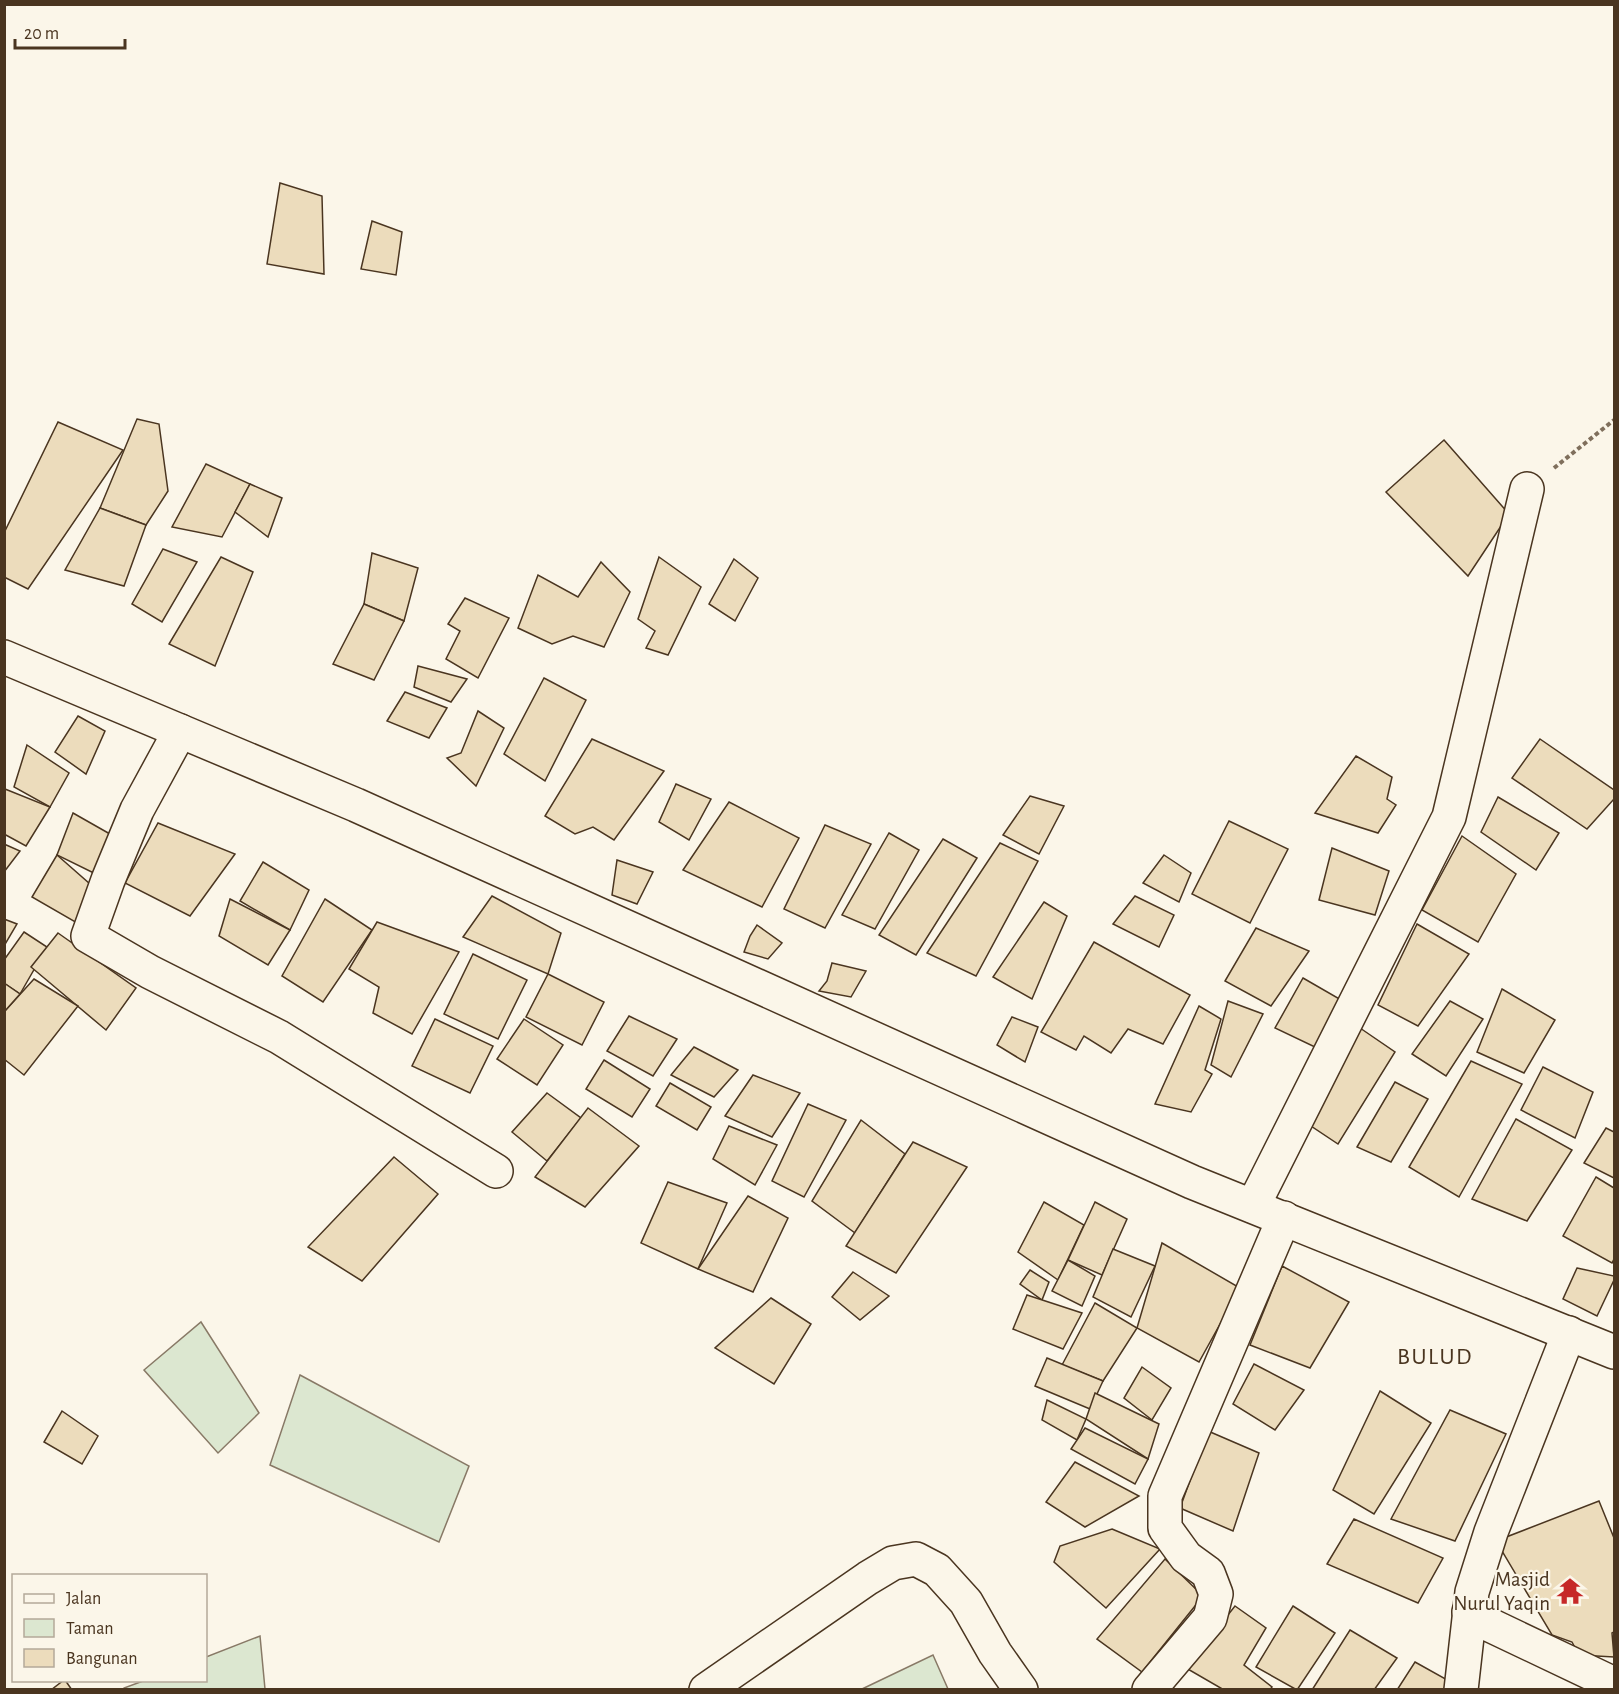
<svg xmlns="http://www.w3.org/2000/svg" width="1619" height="1694" font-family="'Alegreya Sans',sans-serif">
<rect width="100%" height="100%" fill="#fbf6e9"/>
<g fill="#dce7d0" stroke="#887966" stroke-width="1.5">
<polygon points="201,1322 259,1413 218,1453 144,1370"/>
<polygon points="300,1375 469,1466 439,1542 270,1465"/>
<polygon points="260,1636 265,1689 124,1689 124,1688 143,1681 206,1680 206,1657"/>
<polygon points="933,1655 948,1689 862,1689"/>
</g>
<g fill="#ecdcbc" stroke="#4a3520" stroke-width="1.5">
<polygon points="280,183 322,196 324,274 267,264"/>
<polygon points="372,221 402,232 396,275 361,269"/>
<polygon points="137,419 159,424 168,491 146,525 100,508"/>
<polygon points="58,422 123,450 28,589 4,577 4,533"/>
<polygon points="1444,440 1509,514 1468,576 1386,492"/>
<polygon points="206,464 250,484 222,537 172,527"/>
<polygon points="250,484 282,498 268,537 235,512"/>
<polygon points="100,508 146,525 124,586 65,570"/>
<polygon points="163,549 197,562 162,622 132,604"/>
<polygon points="372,553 418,568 404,621 364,604"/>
<polygon points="221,557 253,572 215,666 169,644"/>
<polygon points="659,557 701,587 668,655 646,648 655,631 638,619"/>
<polygon points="734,559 758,578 735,621 709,604"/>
<polygon points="601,562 630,592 604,647 573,636 552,644 518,628 538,575 578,597"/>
<polygon points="465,598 509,618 478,678 446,659 460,631 448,624"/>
<polygon points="364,604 404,621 374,680 333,664"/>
<polygon points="418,666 467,679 451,702 414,687"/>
<polygon points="544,678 586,700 545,781 504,754"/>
<polygon points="405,692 447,708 429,738 387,721"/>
<polygon points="478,711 504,728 476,786 447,758 461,753"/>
<polygon points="78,716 105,731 86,774 55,752"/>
<polygon points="592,739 664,771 614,840 593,827 575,834 545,816"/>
<polygon points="1540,739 1614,790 1614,799 1587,829 1512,778"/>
<polygon points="27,745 69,773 50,807 14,787"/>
<polygon points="1356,756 1392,777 1387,799 1396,805 1378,833 1315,813"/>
<polygon points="676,784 711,799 689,840 659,822"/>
<polygon points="5,789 50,807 26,846 4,834"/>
<polygon points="1030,796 1064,806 1039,854 1003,835"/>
<polygon points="1498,797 1559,833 1536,870 1481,832"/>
<polygon points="729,802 799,838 762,907 683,870"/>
<polygon points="73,813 110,834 108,880 57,855"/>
<polygon points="1229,821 1288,849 1250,923 1192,894"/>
<polygon points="158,823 235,854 190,916 125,883"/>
<polygon points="825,825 871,844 825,928 784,909"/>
<polygon points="889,833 919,850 875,929 842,915"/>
<polygon points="1462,836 1516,874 1478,942 1422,910"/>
<polygon points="943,839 977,858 916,955 879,935"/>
<polygon points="1000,843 1038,861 976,976 927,953"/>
<polygon points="4,844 20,851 4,872"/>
<polygon points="1332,848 1389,871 1375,915 1319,900"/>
<polygon points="57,855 90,884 77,923 32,897"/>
<polygon points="1164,855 1191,873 1179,902 1143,883"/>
<polygon points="617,860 653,872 637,904 612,895"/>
<polygon points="263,862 309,890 290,930 240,901"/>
<polygon points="492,896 561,933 548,974 463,937"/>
<polygon points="1135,896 1174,915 1159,947 1113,924"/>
<polygon points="230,899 290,930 268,965 219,936"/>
<polygon points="325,899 372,930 323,1002 282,976"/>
<polygon points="1044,902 1067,916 1032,999 993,977"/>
<polygon points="4,919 17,924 4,946"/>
<polygon points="377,922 459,952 412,1034 373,1013 379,987 349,969"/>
<polygon points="1417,924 1469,954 1418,1026 1378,1005"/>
<polygon points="757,925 782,943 768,959 744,952 750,936"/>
<polygon points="1256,928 1309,951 1271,1006 1225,981"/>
<polygon points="24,932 47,947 20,994 4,983 4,960"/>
<polygon points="58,933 136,988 106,1030 31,967"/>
<polygon points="1094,942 1190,995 1163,1044 1128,1029 1111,1053 1084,1036 1076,1050 1041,1032"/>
<polygon points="473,954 527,980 498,1039 444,1014"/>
<polygon points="832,963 866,971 851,997 819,991 827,981"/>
<polygon points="548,974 604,1002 582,1045 526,1017"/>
<polygon points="1303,978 1343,1001 1317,1048 1275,1028"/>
<polygon points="34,979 78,1006 24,1075 4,1059 4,1012"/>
<polygon points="4,983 20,994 4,1012"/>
<polygon points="1502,989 1555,1020 1524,1073 1477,1052"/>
<polygon points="1228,1001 1263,1014 1231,1077 1211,1065"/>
<polygon points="1450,1001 1483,1019 1446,1076 1412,1054"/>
<polygon points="1199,1006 1221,1019 1205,1070 1212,1074 1191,1112 1155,1104"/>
<polygon points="629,1016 677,1039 653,1076 607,1051"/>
<polygon points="1012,1017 1038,1027 1025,1062 997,1045"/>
<polygon points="435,1019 493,1046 470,1093 412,1066"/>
<polygon points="524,1019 563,1045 537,1085 497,1059"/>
<polygon points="1360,1028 1395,1052 1338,1144 1308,1124"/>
<polygon points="694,1047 738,1070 714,1097 671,1075"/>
<polygon points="604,1060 650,1089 632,1117 586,1089"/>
<polygon points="1471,1061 1522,1084 1459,1197 1409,1167"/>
<polygon points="1543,1067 1593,1092 1575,1138 1521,1110"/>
<polygon points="753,1075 800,1093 772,1137 725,1116"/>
<polygon points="1395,1082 1428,1099 1391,1162 1357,1147"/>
<polygon points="670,1083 711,1107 697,1130 656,1106"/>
<polygon points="547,1093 581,1118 547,1161 512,1132"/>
<polygon points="808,1104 846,1120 804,1197 772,1181"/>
<polygon points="588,1108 639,1146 585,1207 535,1177"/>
<polygon points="1516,1119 1572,1150 1527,1221 1472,1199"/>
<polygon points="861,1120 905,1154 855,1233 812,1201"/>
<polygon points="729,1126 777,1145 755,1185 713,1159"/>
<polygon points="1606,1128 1614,1132 1614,1178 1584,1163"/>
<polygon points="913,1142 967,1167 896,1273 846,1246"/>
<polygon points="394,1157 438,1194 362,1281 308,1247"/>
<polygon points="1596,1177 1614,1188 1614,1259 1612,1263 1563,1236"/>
<polygon points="668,1182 727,1203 698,1269 641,1243"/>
<polygon points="748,1196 788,1218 753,1292 698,1269"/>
<polygon points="1044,1202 1084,1225 1058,1280 1018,1252"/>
<polygon points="1095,1202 1127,1219 1102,1275 1068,1260"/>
<polygon points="1162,1243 1240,1288 1199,1362 1137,1328"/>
<polygon points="1113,1249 1155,1266 1131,1317 1093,1297"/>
<polygon points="1068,1260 1095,1276 1082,1306 1052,1291"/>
<polygon points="1282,1266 1349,1302 1310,1368 1250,1345"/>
<polygon points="1577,1268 1614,1276 1614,1280 1597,1316 1563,1299"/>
<polygon points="1030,1270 1049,1282 1042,1300 1020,1284"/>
<polygon points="853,1272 889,1296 860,1320 832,1297"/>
<polygon points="1027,1295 1082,1313 1063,1349 1013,1329"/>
<polygon points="771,1298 811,1324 774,1384 715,1348"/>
<polygon points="1095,1303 1137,1328 1103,1381 1062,1365"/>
<polygon points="1047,1358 1103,1381 1090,1409 1035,1386"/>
<polygon points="1254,1364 1304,1390 1275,1430 1233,1404"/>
<polygon points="1142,1367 1171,1388 1152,1420 1124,1398"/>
<polygon points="1380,1391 1431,1423 1374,1514 1333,1490"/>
<polygon points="1095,1393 1159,1424 1148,1459 1086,1419"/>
<polygon points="1047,1400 1086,1419 1077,1440 1042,1420"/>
<polygon points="1450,1410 1506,1434 1455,1541 1391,1519"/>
<polygon points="62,1411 98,1436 82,1464 44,1442"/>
<polygon points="1085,1428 1148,1459 1135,1484 1071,1449"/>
<polygon points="1208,1431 1259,1453 1233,1531 1180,1508"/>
<polygon points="1075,1462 1139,1496 1085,1527 1046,1502"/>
<polygon points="1599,1501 1614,1538 1614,1632 1612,1633 1614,1657 1579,1655 1572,1642 1552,1635 1496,1541"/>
<polygon points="1354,1519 1443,1558 1418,1603 1327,1564"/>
<polygon points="1112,1529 1160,1549 1106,1608 1054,1562 1060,1546"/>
<polygon points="1165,1559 1203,1596 1142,1672 1097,1639"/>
<polygon points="1235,1606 1266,1628 1244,1665 1272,1687 1270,1690 1224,1690 1186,1668"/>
<polygon points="1293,1606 1335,1633 1297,1690 1256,1667"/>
<polygon points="1350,1630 1397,1658 1374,1690 1312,1690"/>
<polygon points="1415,1662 1451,1682 1448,1690 1397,1690"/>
<polygon points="65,1680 72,1690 51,1690 64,1680"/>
</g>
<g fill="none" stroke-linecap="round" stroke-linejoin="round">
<defs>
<g id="street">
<polyline points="180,731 137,810 108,880 88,936 150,972 279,1037 496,1171"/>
<polyline points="1253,1206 1449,817 1527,489"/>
<polyline points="1469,1612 1490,1625 1614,1684"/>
<polyline points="706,1690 868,1578 893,1563 916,1559 937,1570 966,1602 995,1653 1021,1690"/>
<polyline points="1149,1690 1210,1618 1216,1594 1208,1573 1186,1557 1165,1528 1165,1496 1284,1218"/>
<polyline points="1461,1690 1472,1592 1491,1532 1569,1333"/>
</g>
<polyline id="secondary" points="4,657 356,805 1192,1182 1614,1352"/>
</defs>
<use href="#street" stroke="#4a3520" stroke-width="36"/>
<use href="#secondary" stroke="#4a3520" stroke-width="36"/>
<polyline stroke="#7f6f5c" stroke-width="4" stroke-dasharray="4.5 3" stroke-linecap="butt" points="1554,468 1614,420"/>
<use href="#street" stroke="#fbf6e9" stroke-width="33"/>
<use href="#secondary" stroke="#fbf6e9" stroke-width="33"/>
</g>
<defs>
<symbol id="temple-bare" viewBox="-9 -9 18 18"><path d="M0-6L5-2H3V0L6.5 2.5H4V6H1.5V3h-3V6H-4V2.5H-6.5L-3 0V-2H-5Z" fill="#c62828" stroke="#fbf6e9" stroke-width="2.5" paint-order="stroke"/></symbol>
</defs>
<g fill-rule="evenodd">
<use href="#temple-bare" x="1551" y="1572" width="38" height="38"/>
</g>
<g text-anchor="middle" stroke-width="4.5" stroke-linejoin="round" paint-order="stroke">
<g font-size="21" fill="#4a3520" stroke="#fbf6e9" text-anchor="end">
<text x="1550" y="1586">Masjid<tspan x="1550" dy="24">Nurul Yaqin</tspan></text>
</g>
<g font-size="24" letter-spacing="1.5" fill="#4a3520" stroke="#fbf6e9">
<text x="1435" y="1364">BULUD</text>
</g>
</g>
<rect width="1619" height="1694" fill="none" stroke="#4a3520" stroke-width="12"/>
<rect x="12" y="1574" width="195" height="108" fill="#fbf6e9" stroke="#b4a999" stroke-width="1.5"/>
<rect x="24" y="1594" width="30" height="9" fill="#fbf6e9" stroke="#b4a999" stroke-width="1.5"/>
<text x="66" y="1604" font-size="18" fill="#4a3520">Jalan</text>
<rect x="24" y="1619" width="30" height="18" fill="#dce7d0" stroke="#b4a999" stroke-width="1.5"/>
<text x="66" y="1634" font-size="18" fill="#4a3520">Taman</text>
<rect x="24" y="1649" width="30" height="18" fill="#ecdcbc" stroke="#b4a999" stroke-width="1.5"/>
<text x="66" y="1664" font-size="18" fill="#4a3520">Bangunan</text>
<path d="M15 39v9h110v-9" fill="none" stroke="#4a3520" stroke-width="3"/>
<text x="24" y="39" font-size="18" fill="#4a3520" stroke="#fbf6e9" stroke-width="4.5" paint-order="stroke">20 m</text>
</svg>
